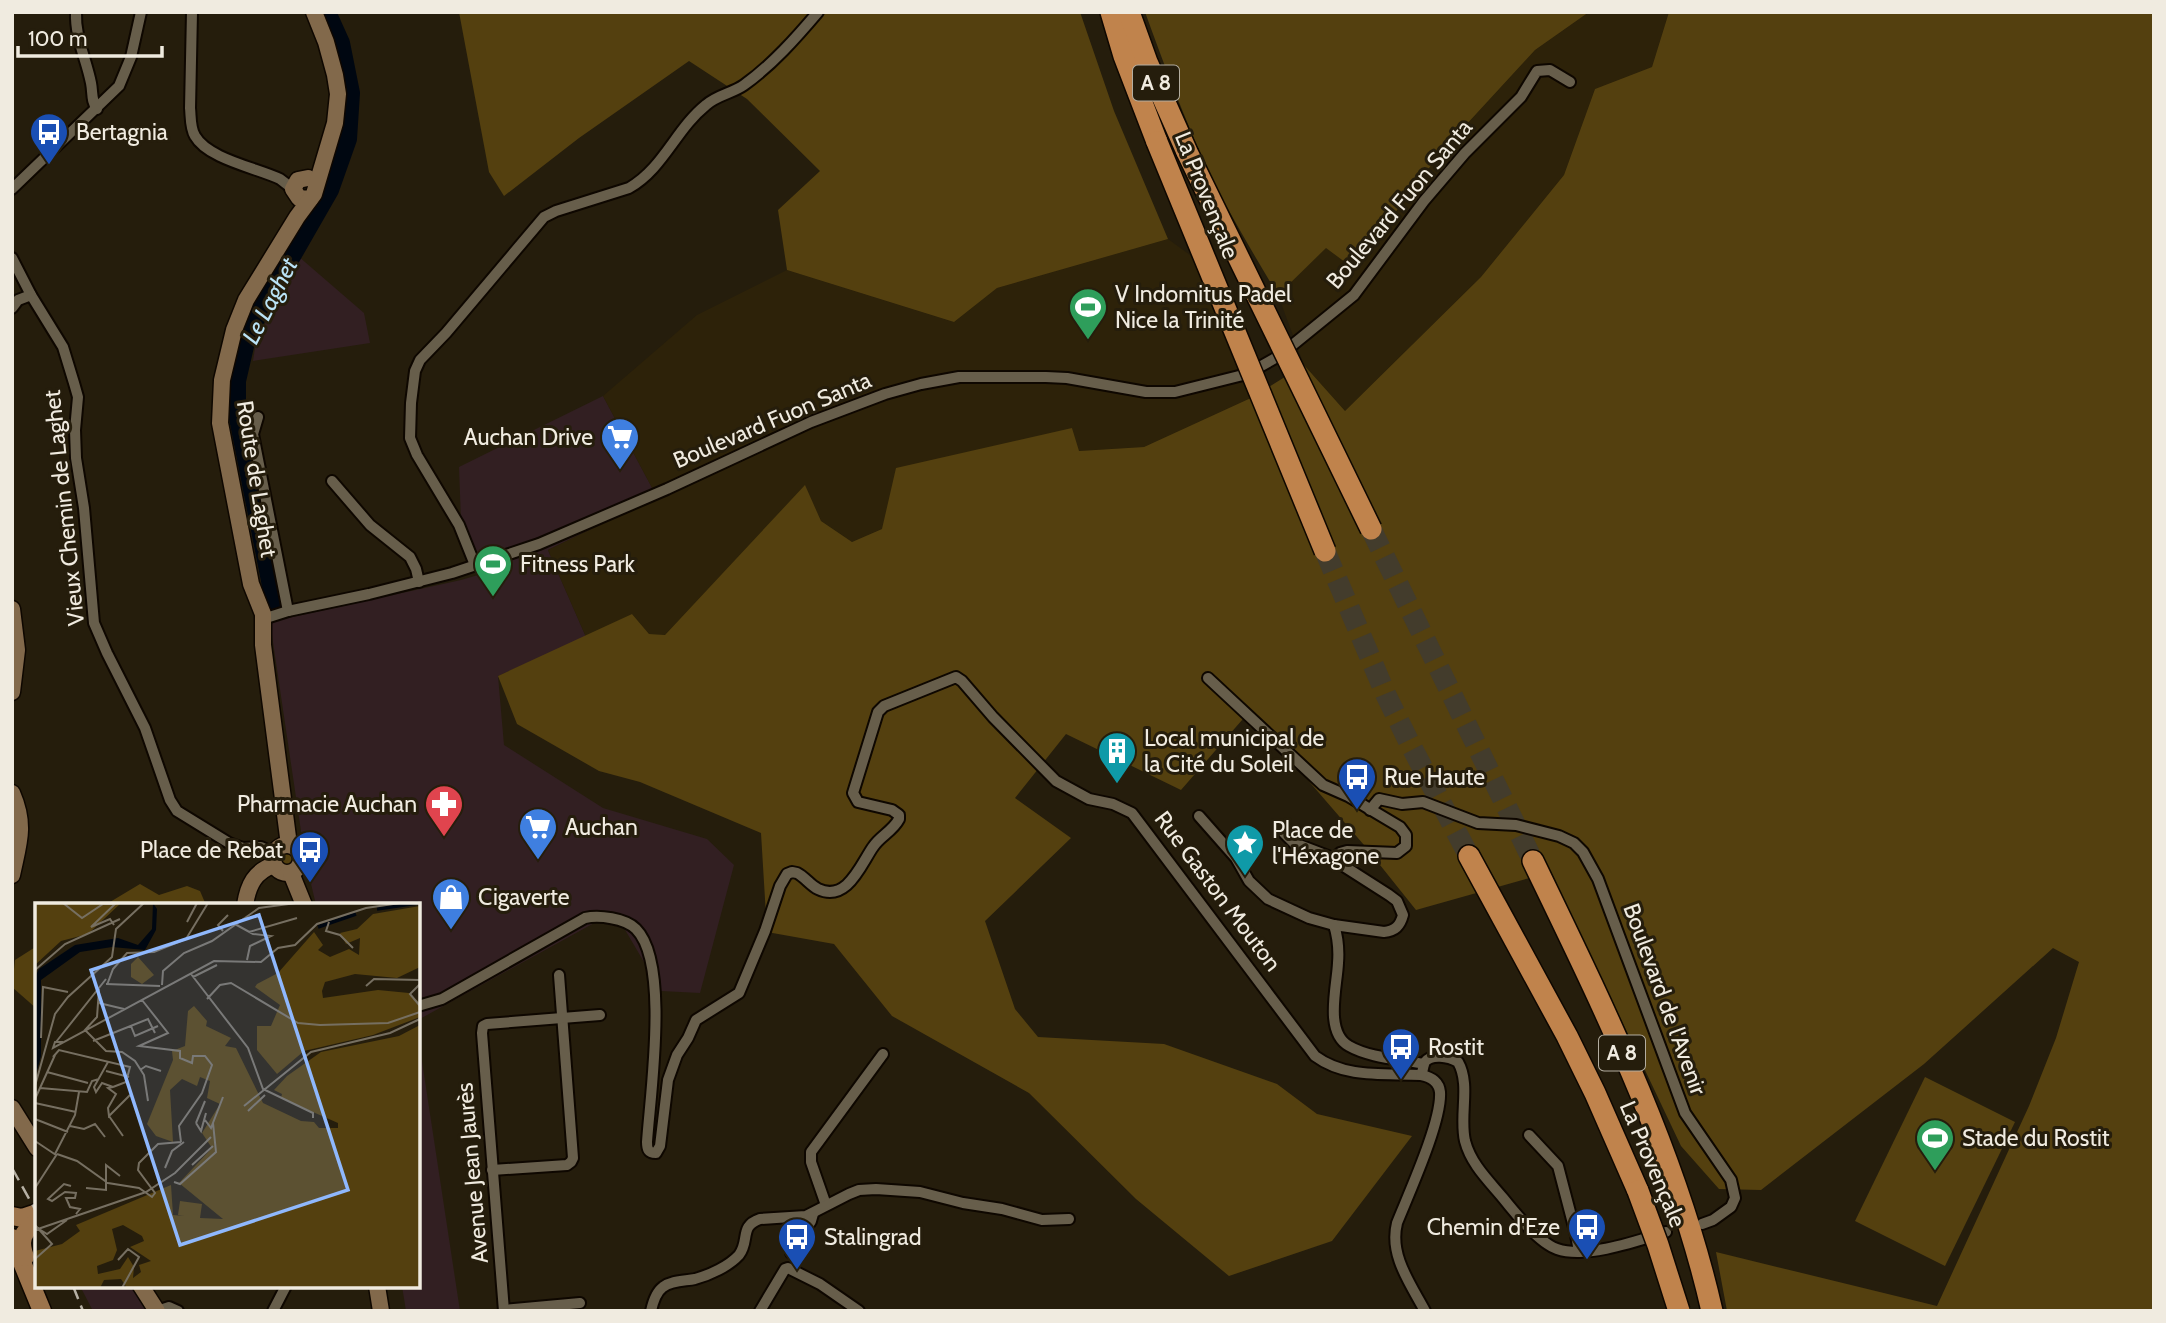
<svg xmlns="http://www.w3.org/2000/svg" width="2166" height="1323" font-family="Cabin,sans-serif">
<rect width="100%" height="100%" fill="#251d0c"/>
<g fill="#321f22">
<polygon points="298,256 364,313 370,343 253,361 255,348 271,309"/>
<polygon points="603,396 657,497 548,550 586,637 498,676 504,745 603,808 707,839 734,865 700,993 661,991 624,928 596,922 418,1020 418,905 316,905 305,858 270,622 461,580 485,573 461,520 459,467"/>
<polygon points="418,1035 460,1311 406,1311 402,1286 418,1286"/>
<polygon points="80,1286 131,1286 147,1311 93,1311"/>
</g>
<g fill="#2d2209">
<polygon points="1589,12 1669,12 1652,67 1595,89 1564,175 1481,277 1345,411 1304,365 1278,295 1326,247 1354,268 1442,151 1535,50"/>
<polygon points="1168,239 1190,255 1224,320 1253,397 1144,447 1078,451 1072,428 882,529 852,542 821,521 805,486 665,635 649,634 632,614 586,637 548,550 657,497 603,396 697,315 787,270 954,322 997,288"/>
</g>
<g fill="#54400f">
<polygon points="459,12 1080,12 1114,111 1168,239 997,288 954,322 787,270 778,210 820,171 747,99 689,61 579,138 504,196 489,172"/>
<path d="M1145,12H1589L1535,50L1442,151L1353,268L1326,248L1278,295C1253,253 1228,212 1207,168C1184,117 1164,65 1145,12Z"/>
<polygon points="1669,12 2154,12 2154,1311 1727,1311 1716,1252 1937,1306 2029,1106 2056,1038 2079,962 2053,948 1924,1064 1761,1190 1719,1189 1681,1146 1551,872 1416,910 1364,845 1249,712 1181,790 1066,734 1015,798 1071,838 985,921 1015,1009 1038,1037 1164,1044 1277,1084 1317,1114 1412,1136 1332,1241 1229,1276 1136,1199 1029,1093 892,1016 834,944 767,932 761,833 640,782 599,771 517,724 498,676 632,614 649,634 665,635 805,485 821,521 852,542 882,529 896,468 1072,428 1079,451 1144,447 1253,397 1304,365 1345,411 1481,277 1564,175 1595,89 1652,67"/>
<circle cx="287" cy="859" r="10"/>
<polygon points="140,884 159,895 187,886 200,891 206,905 105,905"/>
<polygon points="37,946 37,1009 12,987 15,960"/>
<polygon points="1925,1077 2015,1122 1945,1266 1855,1221"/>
</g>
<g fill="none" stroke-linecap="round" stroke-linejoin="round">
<polyline stroke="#000711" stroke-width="18" points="274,601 237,413 237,381 248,333 330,190 348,139 351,93 341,43 327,12"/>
<g stroke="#433c2c" stroke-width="21" stroke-dasharray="21 10" stroke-linecap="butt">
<polyline points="1371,529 1533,861"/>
<polyline points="1325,551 1386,695 1409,742 1469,856"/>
</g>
<defs>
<g id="street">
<path d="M76,12C75,38 86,58 91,83C93,93 91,101 97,109"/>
<path d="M192,12L190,108C191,117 190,128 195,136C208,159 257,168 280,179C284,182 289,186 293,189"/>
<polyline points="12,189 119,86 131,57 141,12"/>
<polyline points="12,258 31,295 63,347 74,383 78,397 75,430 76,458 84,508 94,623 107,653 145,728 170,800 177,811 229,843 243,848 261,847 274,853"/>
<polyline points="12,308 18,300 31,295"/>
<polyline points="258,417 253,434 288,611"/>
<polyline points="332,481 370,525 410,557 416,569 419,582"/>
<path d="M475,565L459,525L417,455L410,438L411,403L415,371L420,360L446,333L544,217L556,211L629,188C663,169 676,129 706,105C717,95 733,93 744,85C772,65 796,38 818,12"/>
<polyline points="263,619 288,611 369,594 452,573 539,544 667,489 811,422 885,394 921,384 959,377 1046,377 1067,378 1146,392 1175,392 1247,374 1279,356 1354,295 1424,201 1465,153 1521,97 1537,71 1550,70 1570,82"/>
<polyline points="1208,678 1323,785 1348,796 1400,827 1406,835 1406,846 1397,853 1347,851 1340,853 1333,859"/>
<polyline points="1370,810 1379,799 1402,804 1423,802 1478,823 1516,825 1559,836 1574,843 1583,852 1598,879 1685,1113 1731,1180 1735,1198 1731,1207 1713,1220 1702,1224"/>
<path d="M1199,816L1236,858L1249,881L1268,899L1309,918L1334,925L1384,932C1395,931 1400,926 1403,915L1397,901L1389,895L1328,856L1294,843L1284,833"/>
<path d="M1334,925C1338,938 1339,951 1338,963C1337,987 1324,1032 1349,1046C1370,1058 1400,1059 1424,1064"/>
<path d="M418,1006L442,999L585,918C599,915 625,918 636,929C670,963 650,1095 647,1142C647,1149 648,1153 656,1153L660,1146L668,1080L677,1055L688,1038L696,1020L739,993L765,931L780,886L787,874L792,872L797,873C805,877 810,885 818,889C847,903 861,864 873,847C880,836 893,831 899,819V815L892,810L858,802L853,793L878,712L884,706L956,677L962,681L993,717L1056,781L1089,799L1113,804L1132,813L1315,1056C1346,1079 1385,1073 1421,1075C1431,1077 1439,1082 1440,1092C1442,1121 1409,1193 1397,1223C1389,1255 1410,1283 1425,1311"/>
<path d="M1421,1075C1422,1074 1424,1064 1424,1063C1431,1053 1449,1057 1458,1062C1471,1085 1459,1115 1465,1141C1471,1164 1488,1180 1503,1198C1515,1213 1539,1243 1557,1249C1586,1259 1637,1241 1666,1232"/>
<polyline points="1529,1135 1558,1166 1576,1235 1579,1252"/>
<polyline points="492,1170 567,1165 571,1162 573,1158 559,975"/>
<polyline points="826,1205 811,1162 811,1152 883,1054"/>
<polyline points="791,1253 811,1221 813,1214"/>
<polyline points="504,1310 580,1303"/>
<polyline points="157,1311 169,1307 178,1311"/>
<polyline points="273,1311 286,1286"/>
<polyline points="504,1311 482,1033 483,1026 487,1024 600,1015"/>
<path d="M651,1311C653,1302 656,1292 663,1287C672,1280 685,1281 695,1279C710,1275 729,1266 739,1255C750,1241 739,1226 760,1219L806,1216L849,1194L859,1190L876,1189L920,1192L963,1203L1002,1209L1042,1220L1069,1219"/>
<polyline points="760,1311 785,1269 788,1268 820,1284 859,1311"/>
</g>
<g id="secondary">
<polyline points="308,178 298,180 293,189 299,198 310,199"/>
<polyline points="12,609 17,650 12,692"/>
<path d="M12,793C26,825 19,842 12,875"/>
<circle cx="287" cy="859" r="14"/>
<polyline points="289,845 263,645 263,614 251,584 220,423 222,380 234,330 246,300 297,217 314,194 335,123 338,94 335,75 326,42 314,12"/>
<polyline points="291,873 304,905"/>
<path d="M245,905C248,885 255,871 274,865"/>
<polyline points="12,1108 37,1148"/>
<polyline points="141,1286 157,1311"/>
<polyline points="377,1286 381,1311"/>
</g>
<g id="primary">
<polyline points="12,1216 22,1218 37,1213"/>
<polyline points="12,1238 42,1311"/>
<path d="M25,1257C19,1241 22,1231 37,1222"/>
</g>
<g id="highway">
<polyline points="1111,12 1124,56 1157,142"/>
<polyline points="1129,12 1147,62 1187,152"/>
<polyline points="1469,856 1567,1036 1595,1093 1638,1191"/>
<path d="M1533,861C1603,1006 1676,1153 1712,1311"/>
</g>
</defs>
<use href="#street" stroke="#0e0700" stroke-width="14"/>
<use href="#secondary" stroke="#0e0700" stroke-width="19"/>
<use href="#primary" stroke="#0e0700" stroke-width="21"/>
<use href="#highway" stroke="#0e0700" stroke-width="24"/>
<use href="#street" stroke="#675e4b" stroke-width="10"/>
<use href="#secondary" stroke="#82694b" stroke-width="16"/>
<use href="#primary" stroke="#9c744c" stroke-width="18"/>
<use href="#highway" stroke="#c0834c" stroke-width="21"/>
<g stroke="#b6b0a4" stroke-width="2.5" stroke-dasharray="14 7" stroke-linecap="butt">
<polyline points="12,1168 37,1213"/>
<polyline points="73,1286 83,1311"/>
</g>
<defs>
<g id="highway-bridge">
<polyline points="1157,142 1325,551"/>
<polyline points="1187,152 1371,529"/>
<polyline points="1638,1191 1658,1245 1679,1311"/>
</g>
</defs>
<use href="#highway-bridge" stroke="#0e0700" stroke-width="24" stroke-linecap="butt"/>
<use href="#highway-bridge" stroke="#c0834c" stroke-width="21"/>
</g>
<defs>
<symbol id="bus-pin" viewBox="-11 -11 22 30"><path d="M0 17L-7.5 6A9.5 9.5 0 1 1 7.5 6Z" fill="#1a4fb4" stroke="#251d0c"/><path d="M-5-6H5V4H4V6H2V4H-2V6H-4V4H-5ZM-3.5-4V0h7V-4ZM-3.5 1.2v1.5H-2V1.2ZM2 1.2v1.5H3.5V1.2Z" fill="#fff"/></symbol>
<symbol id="stadium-pin" viewBox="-11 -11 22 30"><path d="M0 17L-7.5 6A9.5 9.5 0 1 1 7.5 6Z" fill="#2e9e5b" stroke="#251d0c"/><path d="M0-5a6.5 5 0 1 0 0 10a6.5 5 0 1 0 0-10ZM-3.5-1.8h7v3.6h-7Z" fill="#fff"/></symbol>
<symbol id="supermarket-pin" viewBox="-11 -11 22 30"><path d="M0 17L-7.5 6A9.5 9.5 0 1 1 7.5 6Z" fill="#3f7fe0" stroke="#251d0c"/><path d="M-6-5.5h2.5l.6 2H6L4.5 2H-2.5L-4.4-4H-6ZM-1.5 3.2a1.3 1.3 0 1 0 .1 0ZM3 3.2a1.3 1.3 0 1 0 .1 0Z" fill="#fff"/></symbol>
<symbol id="building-pin" viewBox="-11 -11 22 30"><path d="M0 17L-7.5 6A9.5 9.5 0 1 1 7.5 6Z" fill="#0f9aa8" stroke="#251d0c"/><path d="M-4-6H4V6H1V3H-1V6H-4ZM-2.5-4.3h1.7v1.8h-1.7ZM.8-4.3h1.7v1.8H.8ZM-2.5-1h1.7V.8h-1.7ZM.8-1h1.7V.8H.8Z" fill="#fff"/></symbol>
<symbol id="pharmacy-pin" viewBox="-11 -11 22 30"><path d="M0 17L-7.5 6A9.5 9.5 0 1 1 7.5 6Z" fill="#e0444e" stroke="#251d0c"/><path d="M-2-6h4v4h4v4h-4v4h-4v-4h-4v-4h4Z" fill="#fff"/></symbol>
<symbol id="sight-pin" viewBox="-11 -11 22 30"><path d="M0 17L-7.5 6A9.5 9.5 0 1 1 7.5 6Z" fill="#0f9aa8" stroke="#251d0c"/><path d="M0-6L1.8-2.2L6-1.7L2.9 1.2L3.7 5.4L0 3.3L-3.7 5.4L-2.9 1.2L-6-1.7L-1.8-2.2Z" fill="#fff"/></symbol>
<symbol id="shop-pin" viewBox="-11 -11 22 30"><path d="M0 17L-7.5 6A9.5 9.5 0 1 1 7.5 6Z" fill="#3f7fe0" stroke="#251d0c"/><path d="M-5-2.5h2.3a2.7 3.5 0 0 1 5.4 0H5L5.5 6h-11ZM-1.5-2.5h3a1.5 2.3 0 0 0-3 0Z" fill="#fff"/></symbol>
</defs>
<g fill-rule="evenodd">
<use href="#bus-pin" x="27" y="110" width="44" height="60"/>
<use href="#stadium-pin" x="1066" y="285" width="44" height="60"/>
<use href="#supermarket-pin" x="598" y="415" width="44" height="60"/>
<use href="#stadium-pin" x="471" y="542" width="44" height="60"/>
<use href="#building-pin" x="1095" y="729" width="44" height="60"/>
<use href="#bus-pin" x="1335" y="755" width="44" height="60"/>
<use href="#pharmacy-pin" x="422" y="782" width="44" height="60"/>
<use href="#supermarket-pin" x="516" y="805" width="44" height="60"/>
<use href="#sight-pin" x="1223" y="821" width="44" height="60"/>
<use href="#bus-pin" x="288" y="828" width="44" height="60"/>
<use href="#shop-pin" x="429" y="875" width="44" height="60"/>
<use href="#bus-pin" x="1379" y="1025" width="44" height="60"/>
<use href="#stadium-pin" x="1913" y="1116" width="44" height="60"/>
<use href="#bus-pin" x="1565" y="1205" width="44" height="60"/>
<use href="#bus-pin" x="775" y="1215" width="44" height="60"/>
</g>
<g text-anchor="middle" stroke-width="6" stroke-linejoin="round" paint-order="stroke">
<g fill="#251d0c" stroke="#b3ada0" stroke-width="2">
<rect x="1133" y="65.5" width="46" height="35" rx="5"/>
<rect x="1599" y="1035.5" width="46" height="35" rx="5"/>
</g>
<g font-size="21" font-weight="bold" fill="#f0ebe0">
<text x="1156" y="90">A 8</text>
<text x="1622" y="1060">A 8</text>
</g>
<g font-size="23" fill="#f0ebe0" stroke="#251d0c" text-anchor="start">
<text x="76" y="140">Bertagnia</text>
<text x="1115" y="302">V Indomitus Padel<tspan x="1115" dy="26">Nice la Trinité</tspan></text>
<text x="593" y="445" text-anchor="end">Auchan Drive</text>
<text x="520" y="572">Fitness Park</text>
<text x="1144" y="746">Local municipal de<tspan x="1144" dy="26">la Cité du Soleil</tspan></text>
<text x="1384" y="785">Rue Haute</text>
<text x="417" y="812" text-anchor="end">Pharmacie Auchan</text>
<text x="565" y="835">Auchan</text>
<text x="1272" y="838">Place de<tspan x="1272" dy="26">l'Héxagone</tspan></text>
<text x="283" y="858" text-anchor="end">Place de Rebat</text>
<text x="478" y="905">Cigaverte</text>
<text x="1428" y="1055">Rostit</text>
<text x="1962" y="1146">Stade du Rostit</text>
<text x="1560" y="1235" text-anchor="end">Chemin d'Eze</text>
<text x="824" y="1245">Stalingrad</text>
</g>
<g font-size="23" fill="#f0ebe0" stroke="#251d0c">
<text transform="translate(1207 195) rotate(68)" y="8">La Provençale</text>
<text transform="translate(1399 204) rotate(-50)" y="8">Boulevard Fuon Santa</text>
<text transform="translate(772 420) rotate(-23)" y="8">Boulevard Fuon Santa</text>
<text transform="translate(257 479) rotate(81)" y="8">Route de Laghet</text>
<text transform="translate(64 508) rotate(-96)" y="8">Vieux Chemin de Laghet</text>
<text transform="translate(1218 891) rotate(53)" y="8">Rue Gaston Mouton</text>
<text transform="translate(1665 999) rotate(70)" y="8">Boulevard de l'Avenir</text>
<text transform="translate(1653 1164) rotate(67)" y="8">La Provençale</text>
<text transform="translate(472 1173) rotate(-95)" y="8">Avenue Jean Jaurès</text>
</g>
<g font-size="24" font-style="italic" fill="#bae3f6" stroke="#251d0c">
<text transform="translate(270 301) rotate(-63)" y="8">Le Laghet</text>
</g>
</g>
<g transform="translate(35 903)">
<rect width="385" height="385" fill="#251d0c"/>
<path d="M0,0H86L53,31L26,38L0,62ZM385,3V64L362,75L320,71L290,79L287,88L288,95L343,87L374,90L385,100V114L338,132L269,148L242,171L222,147V123H236L245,102L220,84L222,81L243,70L279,29L288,42L283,47L295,54L314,46L324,52L325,35L311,41L305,30L322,26L338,11ZM103,54L119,72L107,81L96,74V61ZM159,103L172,118L171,123L196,135L190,143L201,145L228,200L266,218L279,219L284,225H303V220L246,195L247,191L239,187L252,173L286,149L364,133L385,122V385H92L86,376L69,377L65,385H0V348L27,341L45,328L41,322L136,282L138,312L149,313L143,312L145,298L167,301L165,315L188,316L144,280L177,245L167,230L185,201L172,195L175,178L165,174L162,183L147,176L135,187L138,239L121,233L112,221L138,157L137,148L150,143L153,108ZM88,322L107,333L109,338L95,344L116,358L104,362L106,369L98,375L99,364L93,354L85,366L63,371L62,363L78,357L82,347L77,326Z" fill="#54400f" fill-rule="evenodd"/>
<path d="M118,0L122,6L121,27L110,47L77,44L45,49L6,77V153L0,175V74L4,66L40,42L83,35L103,42L117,26Z" fill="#000711"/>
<path fill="none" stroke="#000711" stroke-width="3.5" d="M342,6L383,0M283,24L321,11"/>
<path fill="none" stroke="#766f61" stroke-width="2" d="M28,0L47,15L68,1H80L56,24L75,16L79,22M152,19L162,0M294,19L291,28L305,32L318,45M198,20L218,31L236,33L215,43L212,57M188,28L183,22L193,12M214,29L262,15M0,67L30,41L85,16M156,71L213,145L228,186L278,210V215M158,74L182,62M71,81L125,83M385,81L375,91L385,103M72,82L78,66L92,50L119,49L151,36L173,0M127,82L128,68L149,50L177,38L224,5L261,0M331,83L339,76L385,77M64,86L62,114L50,127L71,148L87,149L100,158L109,172L113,198M172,96L185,82L196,80L263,120L285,122L353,120L385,109M107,97L133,130L104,143L145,148V155L157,160L158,153H170L177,162L167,190L144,223L146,239M64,100L89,106M96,123L100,133L123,123M6,135L8,84L33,89M58,138L113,116L120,130M21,139L71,76M28,139H20L18,145L179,58L226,59L243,45L260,42L282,21L331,5L365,0M18,154L24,147L95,164L91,179L78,184M73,159L59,184L61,189L67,180L78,184M105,167L111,163L126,168M71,168L94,174M12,169L53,180M0,183L20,111L33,94L77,54L81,26L109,0M78,184L73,185L81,191L73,205L74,213L95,192M5,185L52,189L57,178L64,176M0,196L20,152M0,200L41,209M209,203L276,149L355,130L385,116M213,208L230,192M74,213L88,233M0,216L33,229M170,217L176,225L188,194M161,220L166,228L171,210M161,220L170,198M35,223L49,226L60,221L70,234M0,238L21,252M20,251L40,212L44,189M22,251L42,258L73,280L104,285L117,294L120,290L103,267L104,260L123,241L146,239M157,262L178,243M130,265L137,248L149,239M139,279L145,281L181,249L178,220M36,283L29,281L13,296L17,298L30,289L41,290L40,295H31L35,304L45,306L41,311M0,285L22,251M51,285L71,287V262L85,273M0,322L17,341L0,356M4,326L12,331L32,317M0,327L111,289L140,270L176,234M83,357L93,346L104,354L87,385"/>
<path fill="#8fb8fd" fill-opacity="0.15" stroke="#8fb8fd" stroke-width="3.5" d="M224,12L313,287L145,342L56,67Z"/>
<rect width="385" height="385" fill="none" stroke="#f0ebe0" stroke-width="3.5"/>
</g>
<rect width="2166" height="1323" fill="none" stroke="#f0ebe0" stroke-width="28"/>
<path d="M18 46v10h144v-10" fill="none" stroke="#f0ebe0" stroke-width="3.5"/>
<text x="28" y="46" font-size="21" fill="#f0ebe0" stroke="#251d0c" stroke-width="5" paint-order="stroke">100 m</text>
</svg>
